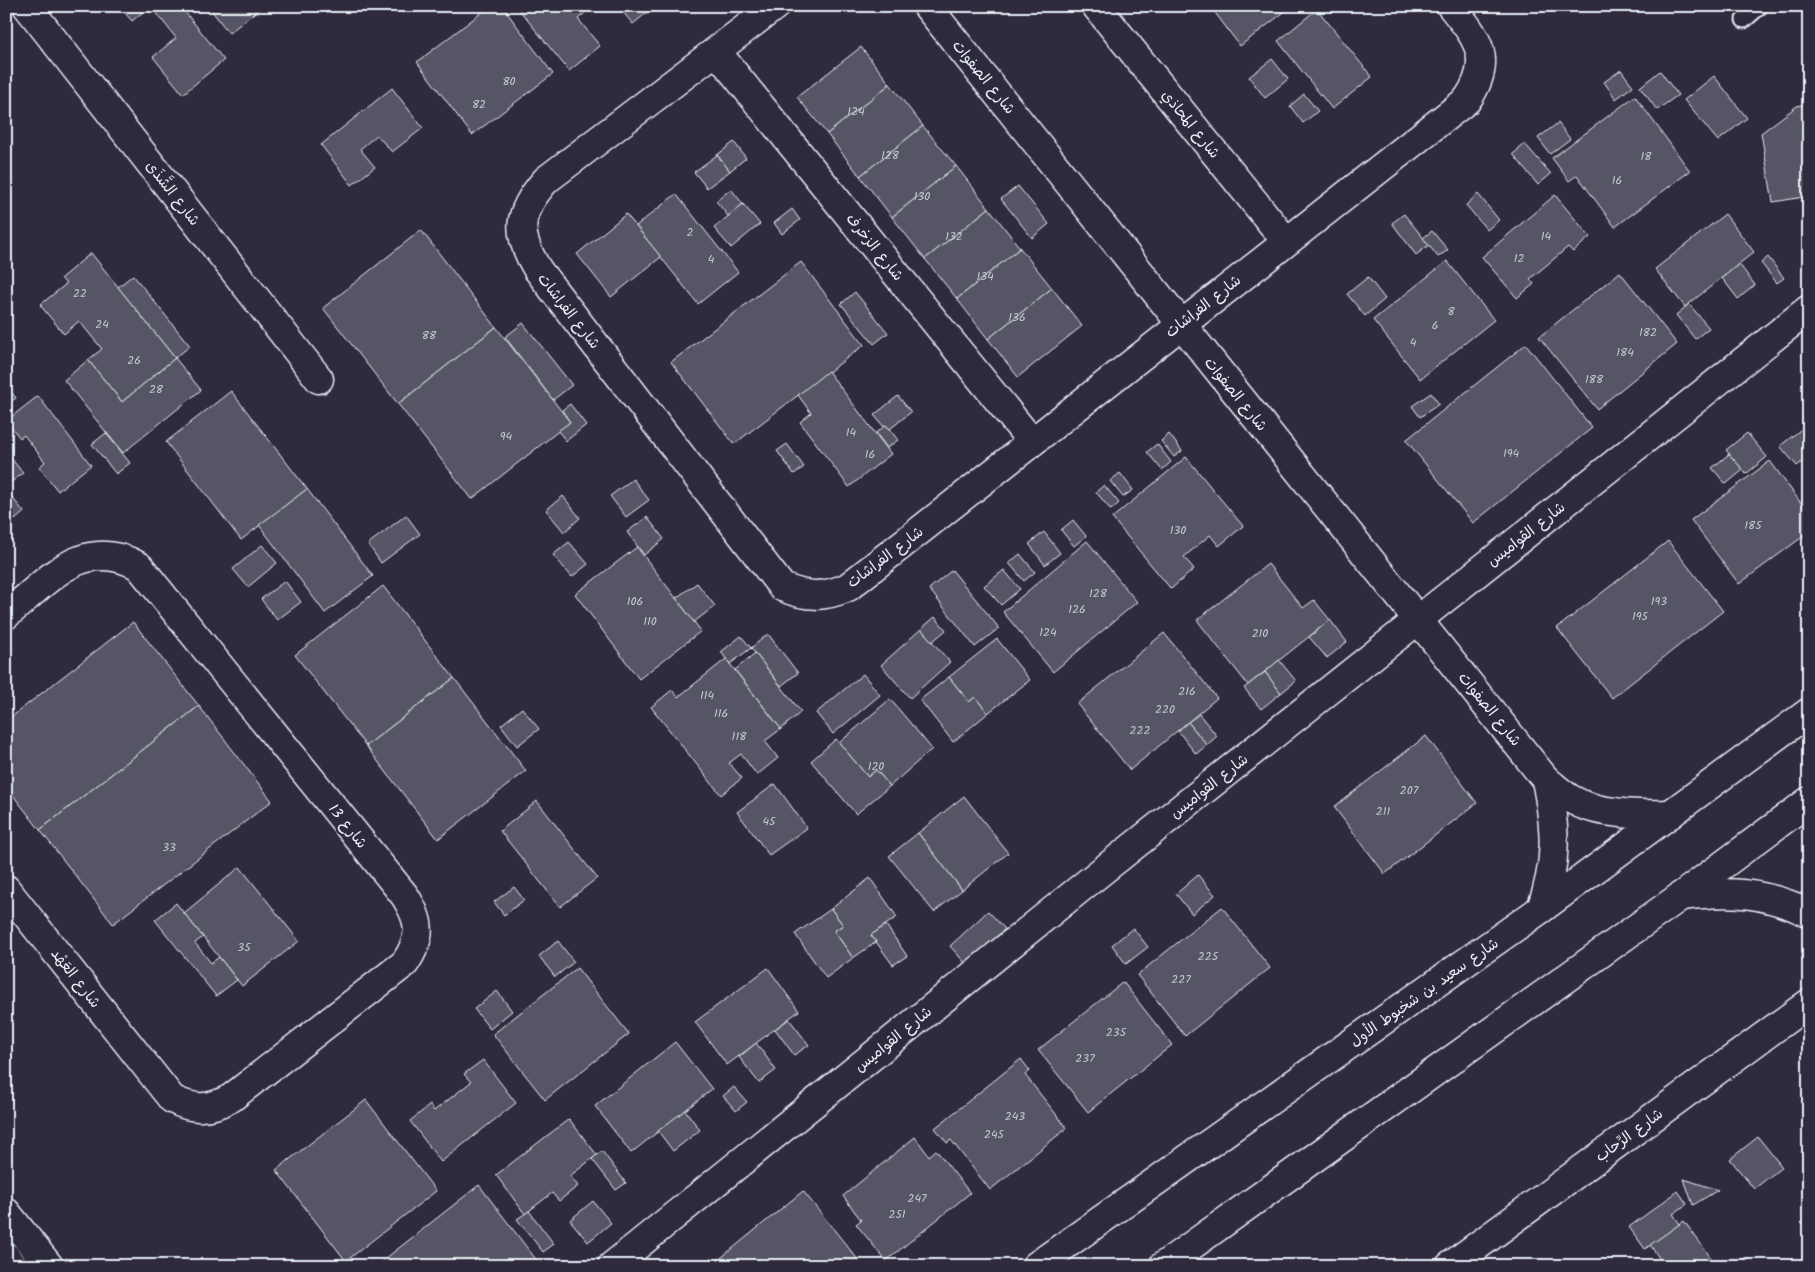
<svg xmlns="http://www.w3.org/2000/svg" width="1815" height="1272" font-family="Kalam,'Playpen Sans Arabic',sans-serif">
<rect width="100%" height="100%" fill="#2f2a3d"/>
<filter id="ink" filterUnits="userSpaceOnUse"><feTurbulence type="fractalNoise" baseFrequency=".02" numOctaves="2"/><feDisplacementMap in="SourceGraphic" scale="10" xChannelSelector="R" yChannelSelector="G"/><feConvolveMatrix kernelMatrix="1 2 1 2 8 2 1 2 1" color-interpolation-filters="sRGB"/></filter>
<g filter="url(#ink)">
<g fill="#575565" stroke="#e8f1f8">
<polygon points="119,6 150,6 132,21"/>
<polygon points="151,6 180,6 224,60 183,94 153,57 176,38"/>
<polygon points="208,6 263,6 229,33"/>
<polygon points="490,6 502,6 553,74 472,135 417,62"/>
<polygon points="516,6 593,6 578,19 600,46 569,71"/>
<polygon points="618,6 655,6 633,24"/>
<polygon points="1210,6 1292,6 1240,46"/>
<polygon points="1317,9 1372,77 1332,109 1278,41"/>
<polygon points="861,47 890,84 827,134 797,97"/>
<polygon points="1272,59 1288,79 1265,98 1249,77"/>
<polygon points="1621,70 1633,86 1616,99 1604,82"/>
<polygon points="1660,71 1678,95 1657,110 1640,87"/>
<polygon points="1714,76 1747,118 1718,141 1684,100"/>
<polygon points="890,84 923,126 860,176 827,134"/>
<polygon points="392,88 423,128 392,152 377,135 360,149 375,167 352,185 321,145"/>
<polygon points="1304,94 1318,111 1303,123 1290,106"/>
<polygon points="1635,96 1690,171 1615,227 1577,175 1569,181 1552,158"/>
<polygon points="1809,103 1809,214 1807,214 1804,197 1773,202 1761,133 1797,106"/>
<polygon points="1558,123 1570,139 1550,154 1538,138"/>
<polygon points="923,126 956,166 892,217 860,176"/>
<polygon points="734,142 746,158 730,171 717,155"/>
<polygon points="1525,144 1551,174 1538,185 1513,154"/>
<polygon points="717,155 730,171 707,188 694,172"/>
<polygon points="956,166 989,208 925,259 892,217"/>
<polygon points="1018,186 1049,224 1032,238 1001,199"/>
<polygon points="731,189 743,204 728,216 716,201"/>
<polygon points="676,194 738,272 698,304 636,226"/>
<polygon points="1478,194 1499,220 1487,230 1466,205"/>
<polygon points="1555,195 1590,237 1573,252 1568,247 1530,279 1534,284 1517,298 1482,257"/>
<polygon points="743,204 760,224 731,248 714,228"/>
<polygon points="989,208 1020,248 957,299 925,259"/>
<polygon points="792,209 800,220 782,234 774,223"/>
<polygon points="626,214 661,257 611,297 577,254"/>
<polygon points="1404,214 1429,245 1416,255 1392,223"/>
<polygon points="1725,214 1754,252 1685,307 1655,269"/>
<polygon points="421,230 496,327 398,404 323,308"/>
<polygon points="1432,231 1448,250 1438,257 1423,238"/>
<polygon points="1020,248 1052,288 988,339 957,299"/>
<polygon points="91,253 175,358 122,402 88,360 102,349 79,321 64,334 40,305 66,284 61,278"/>
<polygon points="1768,257 1784,278 1777,283 1761,263"/>
<polygon points="1447,261 1494,320 1420,379 1373,320"/>
<polygon points="801,262 864,345 734,444 671,362"/>
<polygon points="1739,264 1755,285 1738,299 1722,278"/>
<polygon points="1620,272 1677,344 1597,409 1539,337"/>
<polygon points="133,275 190,346 175,358 118,287"/>
<polygon points="1368,277 1385,299 1365,316 1347,294"/>
<polygon points="1052,288 1082,326 1018,377 988,339"/>
<polygon points="855,292 888,333 874,344 841,304"/>
<polygon points="1689,304 1709,328 1695,339 1676,315"/>
<polygon points="523,323 572,385 553,400 505,337"/>
<polygon points="496,327 570,422 472,499 398,404"/>
<polygon points="1526,344 1592,428 1473,523 1406,440"/>
<polygon points="175,358 201,390 123,453 64,380 88,360 122,402"/>
<polygon points="828,371 891,454 849,487 800,422 811,413 798,395"/>
<polygon points="6,385 16,398 6,405"/>
<polygon points="231,391 307,489 241,540 166,442"/>
<polygon points="1431,393 1439,404 1420,417 1412,406"/>
<polygon points="38,396 91,465 58,491 39,467 45,462 24,435 20,438 6,421"/>
<polygon points="898,396 911,412 890,429 886,425 884,427 874,415"/>
<polygon points="570,404 586,425 566,441 558,431 570,422 562,410"/>
<polygon points="1809,423 1809,470 1802,462 1797,466 1780,446"/>
<polygon points="886,425 898,440 887,448 876,433"/>
<polygon points="106,433 130,463 116,474 92,444"/>
<polygon points="1747,433 1767,457 1746,474 1726,450"/>
<polygon points="1169,434 1182,451 1174,457 1161,441"/>
<polygon points="787,444 804,467 794,474 777,451"/>
<polygon points="1157,444 1171,462 1162,470 1147,452"/>
<polygon points="6,452 23,473 6,486"/>
<polygon points="1729,454 1743,470 1726,484 1712,468"/>
<polygon points="1186,457 1243,526 1219,546 1210,535 1184,557 1194,569 1171,589 1112,518"/>
<polygon points="1770,461 1809,514 1809,532 1739,584 1691,520"/>
<polygon points="1120,473 1133,490 1123,497 1110,481"/>
<polygon points="633,479 649,500 626,517 610,496"/>
<polygon points="1104,485 1119,503 1111,510 1096,492"/>
<polygon points="307,489 373,576 325,613 259,525"/>
<polygon points="6,490 24,512 15,520 6,509"/>
<polygon points="563,496 580,518 564,532 546,510"/>
<polygon points="406,515 420,534 381,563 368,544"/>
<polygon points="647,517 664,539 644,555 627,532"/>
<polygon points="1073,520 1086,536 1074,546 1061,530"/>
<polygon points="1044,532 1060,553 1045,565 1029,544"/>
<polygon points="1087,541 1137,602 1053,672 1003,612"/>
<polygon points="1668,541 1723,611 1612,698 1557,628"/>
<polygon points="569,542 588,564 572,577 553,555"/>
<polygon points="262,545 277,563 248,587 233,569"/>
<polygon points="637,547 701,631 639,679 575,594"/>
<polygon points="1020,554 1035,572 1024,581 1009,563"/>
<polygon points="1268,564 1303,608 1314,600 1330,620 1248,685 1197,620"/>
<polygon points="952,570 999,628 975,647 929,589"/>
<polygon points="1004,570 1020,589 1001,605 984,586"/>
<polygon points="285,581 301,602 277,620 261,599"/>
<polygon points="697,583 715,606 694,622 676,598"/>
<polygon points="383,586 454,678 366,746 295,655"/>
<polygon points="935,617 946,630 932,642 921,629"/>
<polygon points="1330,620 1347,642 1327,658 1309,637"/>
<polygon points="133,622 199,706 40,830 6,786 6,721"/>
<polygon points="921,629 950,662 910,698 881,665"/>
<polygon points="1164,633 1217,698 1130,770 1077,704"/>
<polygon points="768,634 798,673 781,686 751,648"/>
<polygon points="741,636 751,648 730,664 721,652"/>
<polygon points="997,639 1030,680 988,713 975,697 969,702 949,677"/>
<polygon points="755,653 801,712 781,729 735,670"/>
<polygon points="726,659 781,729 765,741 778,758 757,775 741,754 729,763 742,778 721,795 651,707 672,690 678,697"/>
<polygon points="1279,660 1296,681 1281,693 1265,672"/>
<polygon points="1265,672 1281,693 1261,709 1244,688"/>
<polygon points="863,674 880,695 833,734 816,713"/>
<polygon points="949,677 969,702 975,697 988,713 953,742 920,700"/>
<polygon points="454,678 526,771 438,839 366,746"/>
<polygon points="890,699 932,749 890,786 876,770 868,777 839,743"/>
<polygon points="199,706 272,801 113,924 40,830"/>
<polygon points="522,708 539,729 517,746 501,725"/>
<polygon points="1199,714 1217,736 1207,745 1188,722"/>
<polygon points="1188,722 1207,745 1196,754 1178,731"/>
<polygon points="1426,736 1477,803 1385,874 1334,807"/>
<polygon points="836,739 868,777 876,770 890,786 856,814 811,761"/>
<polygon points="775,784 807,828 769,855 737,812"/>
<polygon points="964,796 1008,853 962,890 918,833"/>
<polygon points="537,801 597,878 560,907 500,831"/>
<polygon points="918,833 962,890 934,912 889,856"/>
<polygon points="240,867 299,941 242,986 184,913"/>
<polygon points="1198,875 1215,895 1192,914 1176,894"/>
<polygon points="870,878 897,917 871,935 876,942 853,958 834,931 843,925 831,909"/>
<polygon points="514,887 524,900 504,915 494,902"/>
<polygon points="176,903 203,937 195,943 211,963 219,957 237,980 216,996 155,920"/>
<polygon points="1222,907 1270,968 1185,1036 1137,975"/>
<polygon points="831,909 843,925 834,931 853,958 826,978 795,934"/>
<polygon points="988,911 1005,929 966,964 950,946"/>
<polygon points="886,925 907,956 893,965 871,935"/>
<polygon points="1133,928 1148,947 1126,964 1112,945"/>
<polygon points="558,941 574,962 555,977 539,956"/>
<polygon points="577,968 629,1034 545,1100 493,1034"/>
<polygon points="768,968 799,1011 727,1065 695,1022"/>
<polygon points="1123,982 1172,1045 1088,1112 1038,1050"/>
<polygon points="497,991 512,1011 490,1029 474,1009"/>
<polygon points="789,1019 809,1045 794,1055 775,1029"/>
<polygon points="675,1042 712,1089 631,1153 595,1106"/>
<polygon points="756,1043 776,1070 759,1083 739,1057"/>
<polygon points="1021,1059 1030,1071 1025,1075 1067,1128 990,1190 951,1140 947,1143 935,1128"/>
<polygon points="483,1060 516,1103 441,1162 410,1121 430,1105 434,1111 471,1082 464,1074"/>
<polygon points="734,1087 747,1102 736,1111 723,1096"/>
<polygon points="366,1100 436,1191 346,1261 276,1170"/>
<polygon points="685,1110 700,1130 673,1151 658,1131"/>
<polygon points="569,1119 597,1155 570,1176 578,1186 559,1201 552,1193 525,1214 496,1175"/>
<polygon points="915,1137 929,1156 936,1150 970,1193 886,1261 856,1224 861,1220 843,1196"/>
<polygon points="1758,1137 1782,1167 1754,1189 1730,1159"/>
<polygon points="602,1151 626,1183 616,1190 592,1159"/>
<polygon points="1684,1179 1718,1190 1693,1205"/>
<polygon points="479,1185 541,1266 376,1266"/>
<polygon points="803,1191 863,1266 711,1266"/>
<polygon points="1678,1191 1687,1204 1673,1214 1680,1224 1645,1249 1629,1227"/>
<polygon points="593,1201 611,1223 588,1242 570,1220"/>
<polygon points="529,1211 554,1244 543,1252 517,1219"/>
<polygon points="1684,1221 1717,1266 1665,1266 1650,1245"/>
<polygon points="1746,1257 1752,1266 1734,1266"/>
</g>
<g fill="none" stroke-linecap="round" stroke-linejoin="round">
<defs>
<polyline id="service" points="1744,20 1760,6"/>
<g id="minor">
<polyline points="27,6 319,379"/>
<path d="M775,6L546,180C517,213 515,233 538,270L782,587C806,597 824,598 848,587L1467,100C1494,60 1479,40 1451,6"/>
<path d="M927,6L1546,780C1554,786 1562,794 1571,799C1597,815 1641,815 1671,814"/>
<polyline points="1096,6 1286,241"/>
<polyline points="717,52 1032,442"/>
<path d="M6,615C48,581 82,535 139,566L405,896C422,923 422,937 405,963L231,1098C209,1110 193,1110 172,1099L6,889"/>
<path d="M1681,896C1730,890 1764,892 1809,913"/>
<path d="M1541,909C1558,862 1556,829 1546,780"/>
<polyline points="612,1266 1087,883 1809,309"/>
<polyline points="1450,1266 1809,1003"/>
</g>
<g id="secondary">
<polyline points="6,1212 49,1266"/>
<polyline points="6,1257 12,1266"/>
<polyline points="1036,1266 1541,909 1809,712"/>
<polyline points="1163,1266 1681,896 1809,801"/>
</g>
</defs>
<use href="#service" stroke="#e8f1f8" stroke-width="19"/>
<use href="#minor" stroke="#e8f1f8" stroke-width="31"/>
<use href="#secondary" stroke="#e8f1f8" stroke-width="31"/>
<use href="#service" stroke="#2f2a3d" stroke-width="15"/>
<use href="#minor" stroke="#2f2a3d" stroke-width="28"/>
<use href="#secondary" stroke="#2f2a3d" stroke-width="28"/>
</g>
</g>
<g text-anchor="middle" stroke-width="4.5" stroke-linejoin="round" paint-order="stroke">
<g font-size="12" fill="#c4cad3">
<text x="509" y="85">80</text>
<text x="479" y="108">82</text>
<text x="856" y="115">124</text>
<text x="890" y="159">128</text>
<text x="1646" y="160">18</text>
<text x="1617" y="184">16</text>
<text x="922" y="200">130</text>
<text x="690" y="236">2</text>
<text x="954" y="240">132</text>
<text x="1546" y="240">14</text>
<text x="1519" y="262">12</text>
<text x="711" y="263">4</text>
<text x="985" y="280">134</text>
<text x="80" y="297">22</text>
<text x="1451" y="315">8</text>
<text x="1017" y="321">136</text>
<text x="102" y="328">24</text>
<text x="1435" y="329">6</text>
<text x="1648" y="336">182</text>
<text x="429" y="339">88</text>
<text x="1413" y="346">4</text>
<text x="1625" y="356">184</text>
<text x="134" y="364">26</text>
<text x="1594" y="383">188</text>
<text x="156" y="393">28</text>
<text x="851" y="436">14</text>
<text x="506" y="440">94</text>
<text x="1511" y="457">194</text>
<text x="870" y="458">16</text>
<text x="1753" y="529">185</text>
<text x="1178" y="534">130</text>
<text x="1098" y="597">128</text>
<text x="635" y="605">106</text>
<text x="1659" y="605">193</text>
<text x="1077" y="613">126</text>
<text x="1640" y="620">195</text>
<text x="650" y="625">110</text>
<text x="1048" y="636">124</text>
<text x="1260" y="637">210</text>
<text x="1187" y="695">216</text>
<text x="707" y="699">114</text>
<text x="1165" y="713">220</text>
<text x="721" y="717">116</text>
<text x="1140" y="734">222</text>
<text x="739" y="740">118</text>
<text x="876" y="770">120</text>
<text x="1409" y="794">207</text>
<text x="1383" y="815">211</text>
<text x="769" y="825">45</text>
<text x="169" y="851">33</text>
<text x="244" y="951">35</text>
<text x="1208" y="960">225</text>
<text x="1181" y="983">227</text>
<text x="1116" y="1036">235</text>
<text x="1085" y="1062">237</text>
<text x="1015" y="1120">243</text>
<text x="994" y="1138">245</text>
<text x="917" y="1202">247</text>
<text x="897" y="1218">251</text>
</g>
<g font-size="15" fill="#e8f1f8" stroke="#2f2a3d">
<text transform="translate(984 77) rotate(51)" y="5">شارع الصفوات</text>
<text transform="translate(1191 124) rotate(51)" y="5">شارع المحاذي</text>
<text transform="translate(173 193) rotate(52)" y="5">شارع الشَّذَى</text>
<text transform="translate(875 247) rotate(51)" y="5">شارع الزخرف</text>
<text transform="translate(1203 306) rotate(-38)" y="5">شارع الفراشات</text>
<text transform="translate(569 311) rotate(52)" y="5">شارع الفراشات</text>
<text transform="translate(1236 394) rotate(51)" y="5">شارع الصفوات</text>
<text transform="translate(1526 534) rotate(-38)" y="5">شارع القواميس</text>
<text transform="translate(885 557) rotate(-37)" y="5">شارع الفراشات</text>
<text transform="translate(1490 709) rotate(51)" y="5">شارع الصفوات</text>
<text transform="translate(1209 786) rotate(-38)" y="5">شارع القواميس</text>
<text transform="translate(348 826) rotate(51)" y="5">شارع 13</text>
<text transform="translate(76 978) rotate(52)" y="5">شارع العَهْد</text>
<text transform="translate(1424 992) rotate(-35)" y="5">شارع سعيد بن شخبوط الأول</text>
<text transform="translate(893 1039) rotate(-39)" y="5">شارع القواميس</text>
<text transform="translate(1629 1135) rotate(-36)" y="5">شارع الرِّحاب</text>
</g>
</g>
<rect width="1815" height="1272" fill="none" stroke="#2f2a3d" stroke-width="25"/>
<rect x="12" y="12" width="1790" height="1247" fill="none" stroke="#e8f1f8" stroke-width="2" filter="url(#ink)"/>
</svg>
